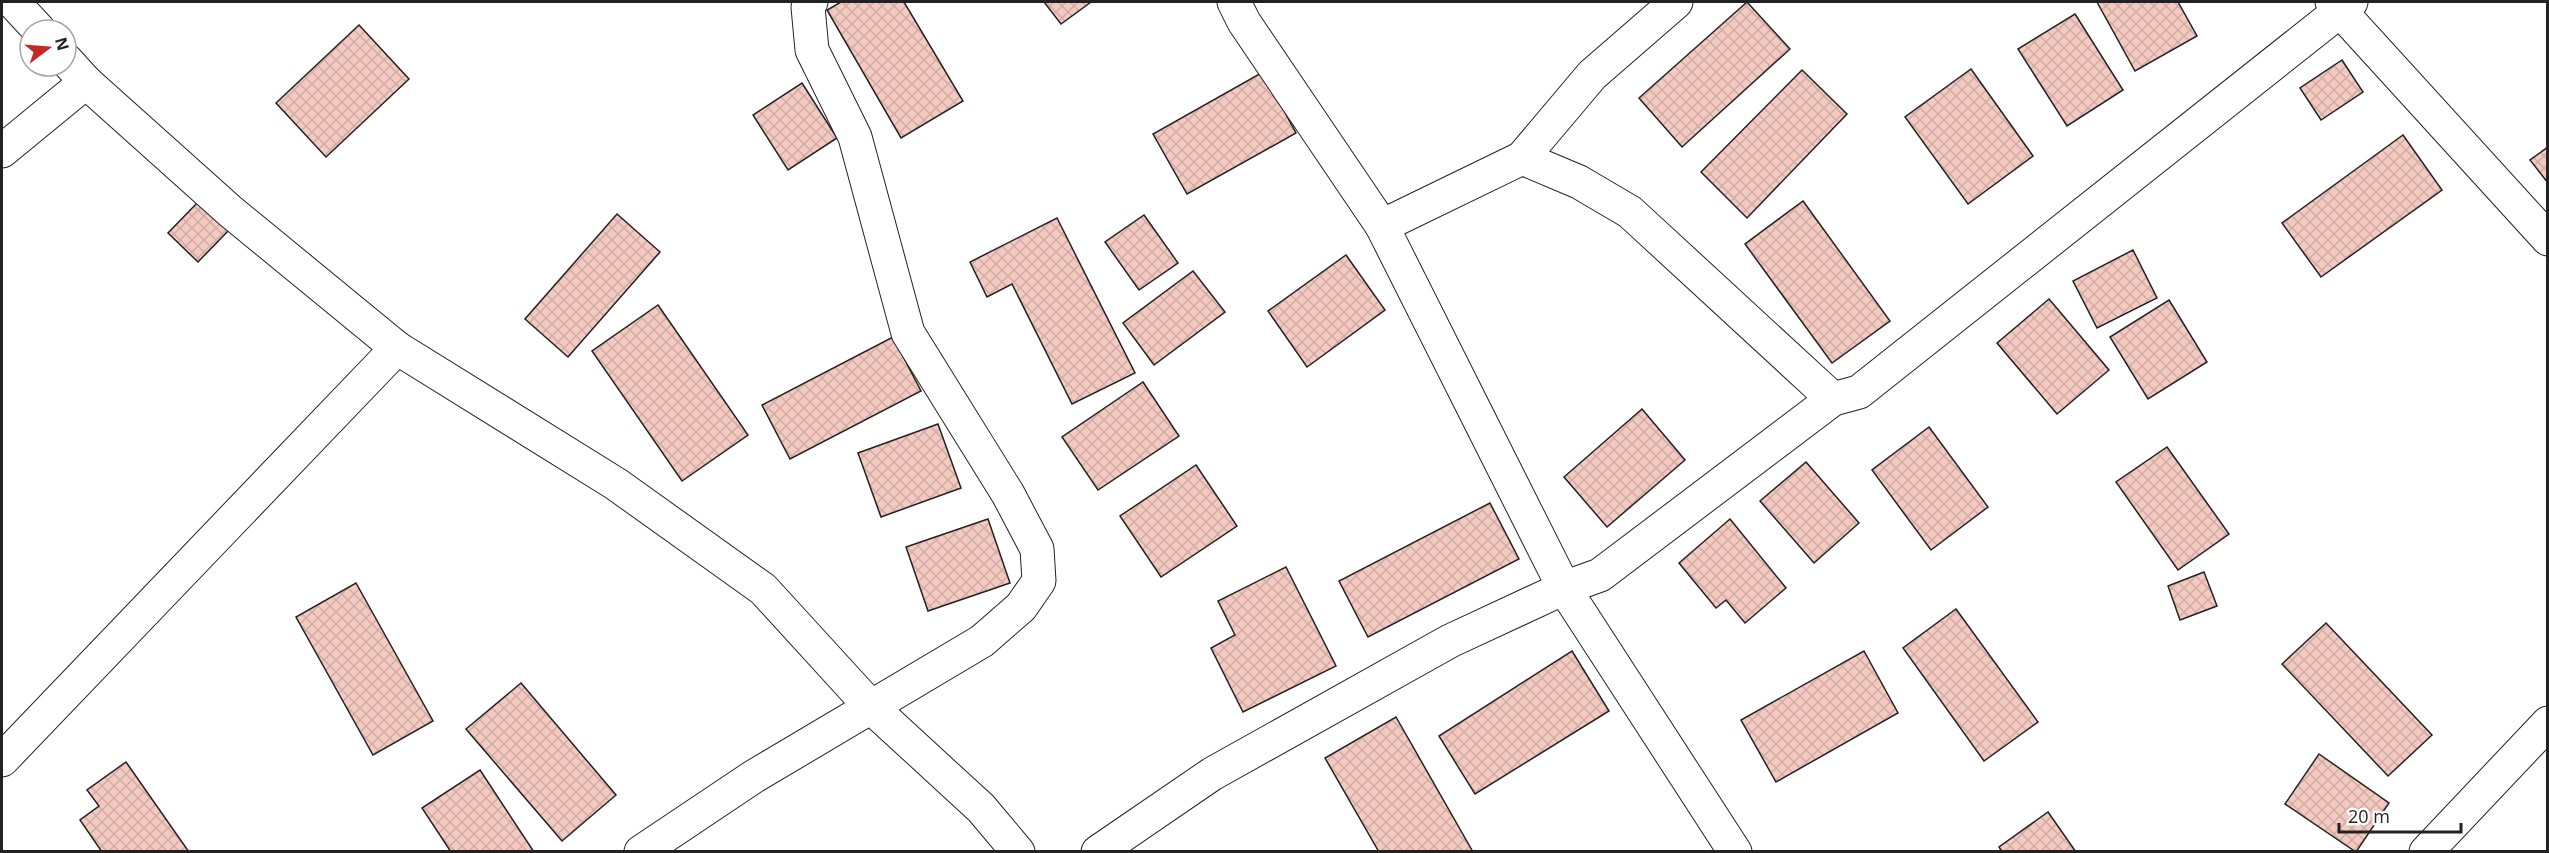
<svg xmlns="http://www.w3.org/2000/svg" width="2549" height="853" font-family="'Open Sans',sans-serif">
<defs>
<pattern id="building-cross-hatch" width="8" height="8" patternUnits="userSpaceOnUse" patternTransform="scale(1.5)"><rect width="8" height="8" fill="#f3c9c0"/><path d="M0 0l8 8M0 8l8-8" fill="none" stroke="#d0aca5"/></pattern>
</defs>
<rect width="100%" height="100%" fill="#fff"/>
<g fill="url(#building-cross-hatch)" stroke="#222" stroke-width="1.5">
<polygon points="841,2 904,2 963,101 901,138 827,10"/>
<polygon points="1044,2 1091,2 1061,24"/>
<polygon points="1747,2 1790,49 1682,147 1639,98"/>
<polygon points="2097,2 2178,2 2197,36 2135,71"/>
<polygon points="2075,14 2123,90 2067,126 2018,49"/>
<polygon points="359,25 409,79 326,157 276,103"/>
<polygon points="2342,60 2363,92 2321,120 2300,88"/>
<polygon points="1971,69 2033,156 1968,204 1905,117"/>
<polygon points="1802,70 1847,114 1747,218 1701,172"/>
<polygon points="1263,72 1296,133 1187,194 1153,134"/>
<polygon points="802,83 837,138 788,170 753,115"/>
<polygon points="2403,135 2442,190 2321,277 2282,223"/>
<polygon points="2548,147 2548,183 2530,160"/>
<polygon points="199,201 229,230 198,262 168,233"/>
<polygon points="1803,201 1890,321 1832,363 1745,244"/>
<polygon points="617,214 660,252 568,357 525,319"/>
<polygon points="1144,215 1178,263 1139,290 1105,242"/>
<polygon points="1057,218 1135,373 1072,404 1012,284 987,297 970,262"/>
<polygon points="2133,250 2157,298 2097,328 2073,281"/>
<polygon points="1346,255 1385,310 1307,367 1268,311"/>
<polygon points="1193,271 1225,312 1154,365 1123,323"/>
<polygon points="2049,299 2109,370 2057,414 1997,343"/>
<polygon points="2169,300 2207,362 2148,399 2110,337"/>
<polygon points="658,305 748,435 682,481 592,351"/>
<polygon points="893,337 921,391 790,459 762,405"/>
<polygon points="1143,382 1179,436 1098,490 1062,437"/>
<polygon points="1642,409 1685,460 1607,527 1564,477"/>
<polygon points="938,424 961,488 881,517 858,453"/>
<polygon points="1929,427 1988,507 1931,550 1872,470"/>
<polygon points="2167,447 2229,534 2178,570 2116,482"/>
<polygon points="1806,462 1859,523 1814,563 1760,501"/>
<polygon points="1196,465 1237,526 1161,577 1120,516"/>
<polygon points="1490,503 1519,559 1368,637 1339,581"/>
<polygon points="988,519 1010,583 928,611 906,547"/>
<polygon points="1730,519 1786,588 1745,623 1726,600 1716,608 1679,563"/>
<polygon points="1286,567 1336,666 1243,712 1211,648 1235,635 1218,601"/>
<polygon points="2204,572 2217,606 2180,620 2168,586"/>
<polygon points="356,583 433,721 373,755 296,617"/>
<polygon points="1956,609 2038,722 1984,761 1903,648"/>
<polygon points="2326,623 2432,735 2388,776 2282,664"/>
<polygon points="1572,651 1609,711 1475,794 1439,736"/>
<polygon points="1864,651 1898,713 1776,782 1741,720"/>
<polygon points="521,683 616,795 562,841 466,729"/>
<polygon points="1396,717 1473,852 1379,852 1325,758"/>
<polygon points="2319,754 2389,803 2356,852 2285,804"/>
<polygon points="126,762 189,852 102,852 80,820 99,806 87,790"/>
<polygon points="480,770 534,852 451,852 422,808"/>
<polygon points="2048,812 2076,852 2002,852 1999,847"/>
</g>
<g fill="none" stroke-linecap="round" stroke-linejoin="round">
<defs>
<g id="minor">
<polyline points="13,2 39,30"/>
<polyline points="1234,2 1244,22 1382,226 1564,588 1735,852"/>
<polyline points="2332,2 2548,239"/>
<polyline points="66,60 86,82 230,211 397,348 616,484 763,589 870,706 981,808 1018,852"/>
<polyline points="2,151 86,82"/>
<polyline points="1522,158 1592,75 1676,2"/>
<polyline points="1382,226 1522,158 1579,182 1630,212 1833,399 1859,392 2351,2"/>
<polyline points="2,760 397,348"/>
<polyline points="641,852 753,777 982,641 1021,607 1039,581 1037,549 1008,494 908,333 855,137 812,50 808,7 811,2"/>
<polyline points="1098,852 1212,774 1450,641 1564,588 1600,575 1833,399"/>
<polyline points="2426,852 2548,723"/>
</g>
</defs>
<use href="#minor" stroke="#222" stroke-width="35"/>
<use href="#minor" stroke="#fff" stroke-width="33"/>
</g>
<rect width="2549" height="853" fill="none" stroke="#222222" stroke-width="6"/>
<g transform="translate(48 48) rotate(74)"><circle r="28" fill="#ffffff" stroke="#a7a7a7" stroke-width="1.5"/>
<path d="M0-4.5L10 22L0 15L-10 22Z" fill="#c62828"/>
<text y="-9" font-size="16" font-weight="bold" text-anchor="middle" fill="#222222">N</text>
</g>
<path d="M2339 823v9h122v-9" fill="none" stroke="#222222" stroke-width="3"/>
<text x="2348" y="823" font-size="18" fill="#222222" stroke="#ffffff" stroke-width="4.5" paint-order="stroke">20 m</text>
</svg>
